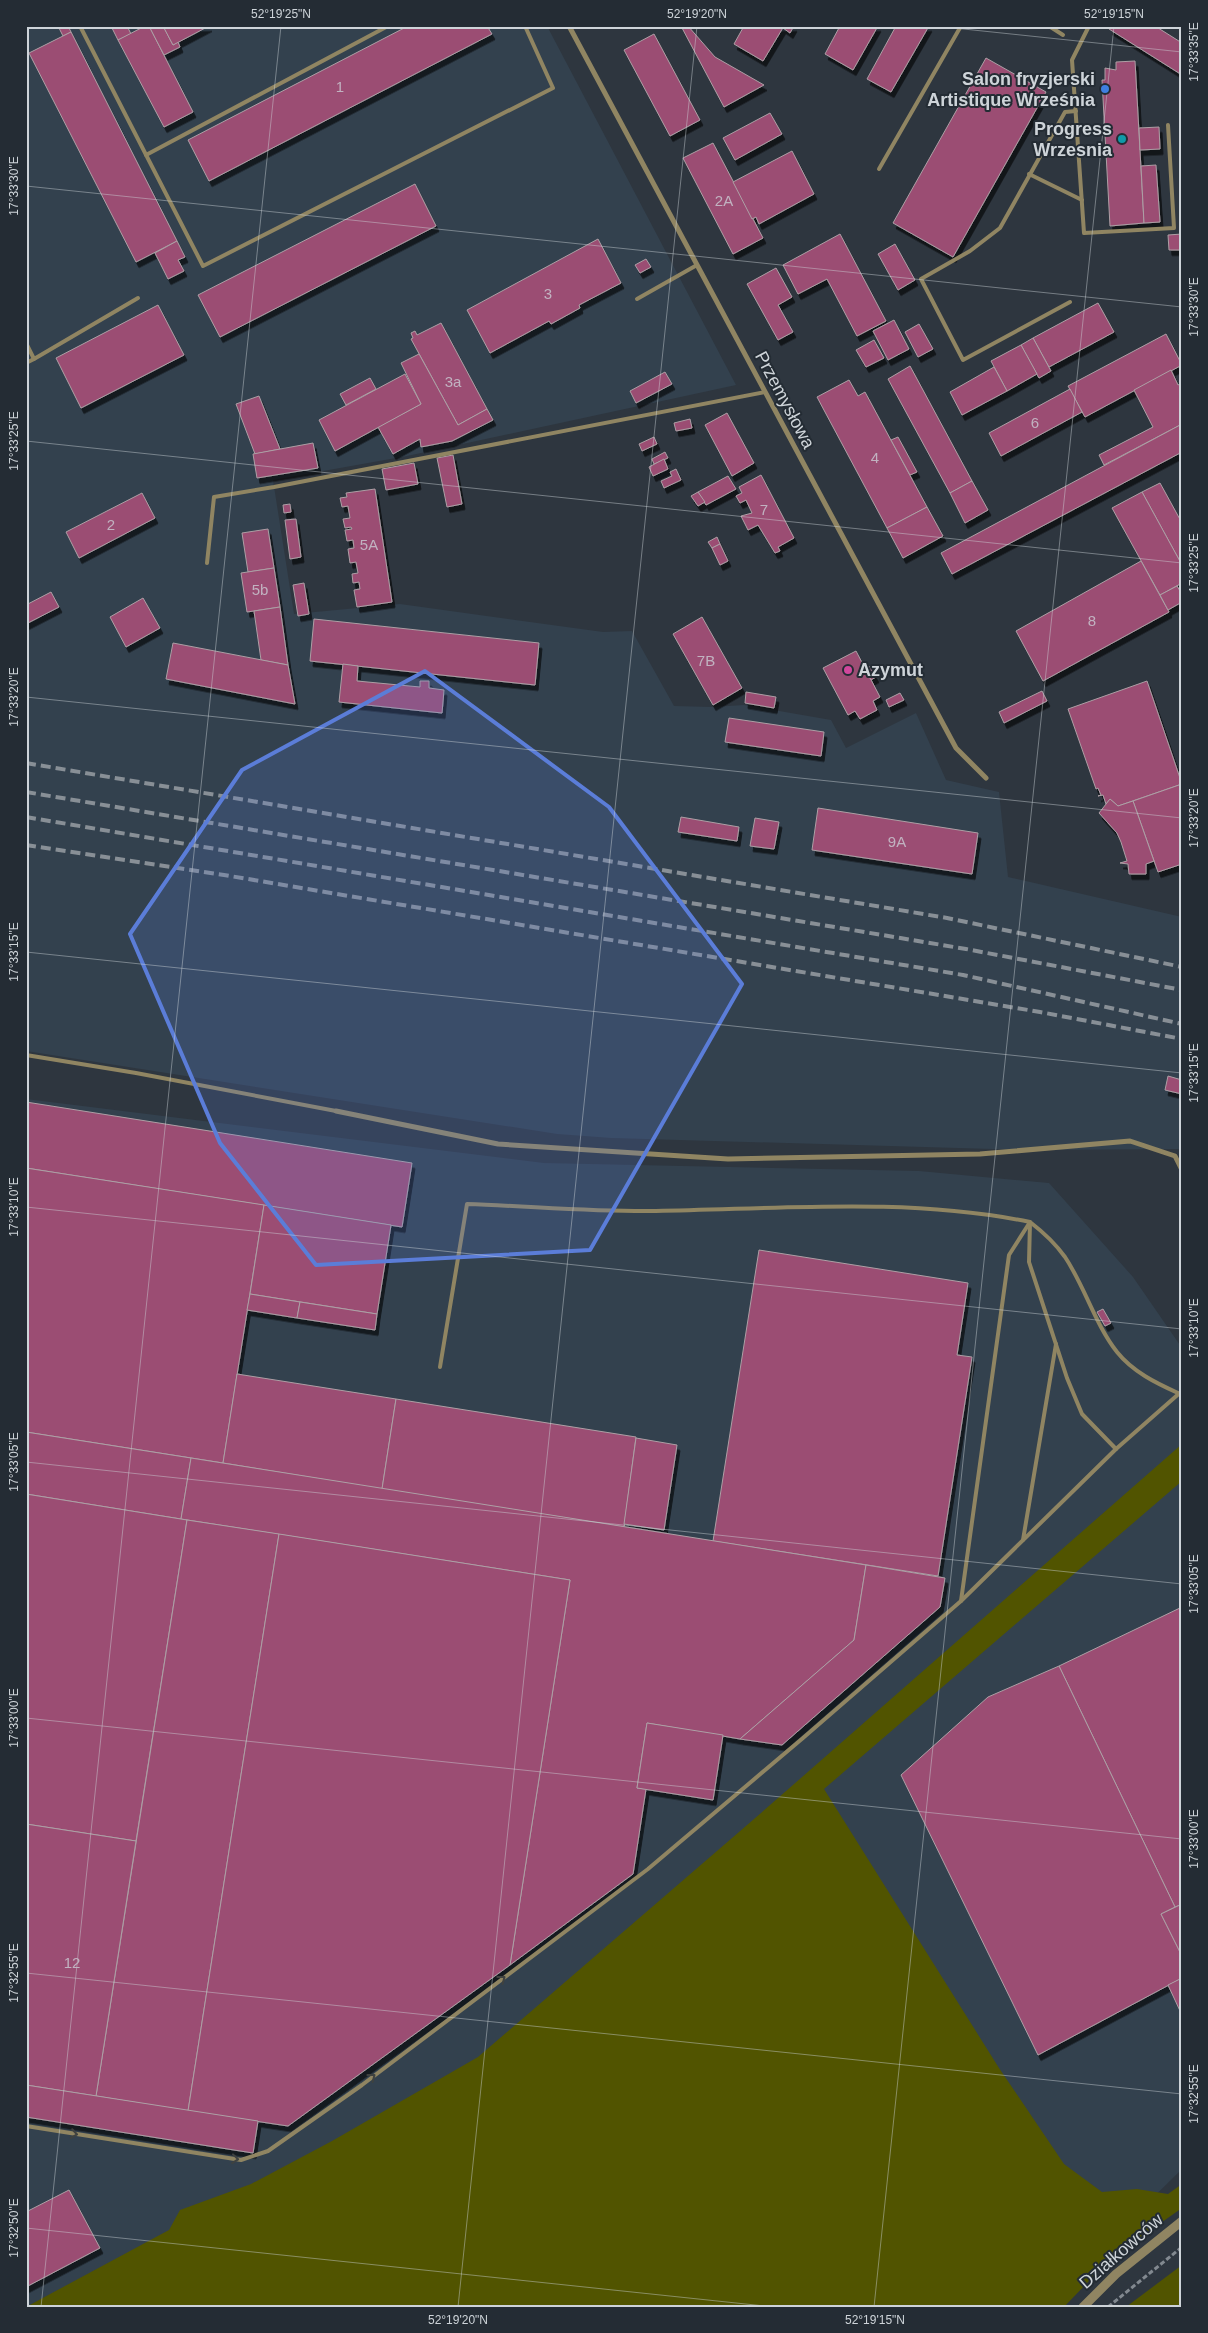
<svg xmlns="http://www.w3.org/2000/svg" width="1208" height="2333" font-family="Helvetica,sans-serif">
<defs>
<filter id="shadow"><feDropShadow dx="3" dy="5.5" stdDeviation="0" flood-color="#0009"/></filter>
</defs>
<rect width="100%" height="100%" fill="#2e363f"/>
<g fill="#33414e">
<polygon points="26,26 547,26 736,385 407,456 273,480 294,614 400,604 603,632 632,631 674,706 712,707 744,705 831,720 846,748 916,713 946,780 999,792 1008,877 1182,917 1182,1149 1029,1150 611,1138 557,1134 26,1051"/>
<polygon points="26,1099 544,1163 919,1171 1049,1183 1133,1277 1182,1348 1182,2169 1108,2242 514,2058 26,2307"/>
</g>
<g fill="#515400">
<polygon points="1182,1444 1182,1481 824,1789 999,2068 1064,2164 1102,2192 1137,2189 1168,2194 1182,2184 1182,2208 1111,2258 1064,2307 26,2307 169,2230 180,2210 251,2184 332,2141 478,2057 761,1813"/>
<polygon points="1182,2265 1182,2307 1126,2307"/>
</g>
<g fill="#9b4d73" stroke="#ad9fa5" filter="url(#shadow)">
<polygon points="58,26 68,26 71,32 63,36"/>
<polygon points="111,26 127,26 131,34 118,40"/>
<polygon points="145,26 149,26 193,112 164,127 118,40"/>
<polygon points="149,26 163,26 173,45 178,42 180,47 164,55"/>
<polygon points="163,26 209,26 173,45"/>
<polygon points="408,26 487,26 492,34 209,181 188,140"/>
<polygon points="681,26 688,26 715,57 764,85 724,107"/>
<polygon points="744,26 784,26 763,61 734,44"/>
<polygon points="784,26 794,26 790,33 783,28"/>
<polygon points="840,26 878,26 853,70 825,54"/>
<polygon points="896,26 929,26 891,92 867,79"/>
<polygon points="1111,26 1155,26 1182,43 1182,75 1109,29"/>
<polygon points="71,32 177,241 136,262 29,53"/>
<polygon points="654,34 700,120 670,136 624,50"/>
<polygon points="986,58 1046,92 953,257 893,223"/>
<polygon points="1135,61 1144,223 1110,226 1102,80 1105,80 1105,68 1116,70 1116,62"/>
<polygon points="770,113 782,134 735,160 723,138"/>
<polygon points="1159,127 1160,149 1140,150 1139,128"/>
<polygon points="713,143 763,238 733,254 683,158"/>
<polygon points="792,151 814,194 759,224 756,217 752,219 733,182"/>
<polygon points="1156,165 1160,222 1144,223 1141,166"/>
<polygon points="415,184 436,226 220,337 198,295"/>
<polygon points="840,234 886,321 857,336 827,279 798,294 783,265"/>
<polygon points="1182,234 1182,250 1169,250 1168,235"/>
<polygon points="598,239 621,283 579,305 580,308 551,324 549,321 490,353 467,310"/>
<polygon points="177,241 185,257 178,260 184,271 168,279 155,253"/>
<polygon points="895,244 915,280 898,290 878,254"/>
<polygon points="646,259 651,267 640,273 635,265"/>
<polygon points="776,268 792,297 778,305 793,332 778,340 747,284"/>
<polygon points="1098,303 1114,332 1049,367 1033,338"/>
<polygon points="158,305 184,355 81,408 56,358"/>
<polygon points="894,320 909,349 888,360 873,331"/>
<polygon points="441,323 487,409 458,425 411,339 413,338 411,333 415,331 417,335"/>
<polygon points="919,324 933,349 918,357 905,332"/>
<polygon points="1166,334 1182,365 1085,417 1068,386"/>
<polygon points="1033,338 1051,371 1039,378 1021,345"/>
<polygon points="874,340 884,358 866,367 856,350"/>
<polygon points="1021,345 1037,374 1007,391 991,361"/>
<polygon points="419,354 458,425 487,409 493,420 452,441 421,447 420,439 393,454 378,427 421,404 401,363"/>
<polygon points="910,366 972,481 950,493 888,379"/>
<polygon points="994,367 1007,391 962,415 950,392"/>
<polygon points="1171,370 1178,385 1182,383 1182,424 1104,465 1099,455 1153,427 1134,390"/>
<polygon points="665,372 672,384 636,403 630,391"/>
<polygon points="405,374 421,404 335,451 319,420"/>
<polygon points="370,378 376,389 346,405 340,394"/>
<polygon points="849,380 858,396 865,392 927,507 887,528 817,397"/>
<polygon points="1070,389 1082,412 1001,456 989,433"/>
<polygon points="259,396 280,449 255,454 236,404"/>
<polygon points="727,413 754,463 732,476 705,425"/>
<polygon points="690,419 692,428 676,431 674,423"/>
<polygon points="1182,424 1182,452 952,574 941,553"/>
<polygon points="654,437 657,444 642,451 639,444"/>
<polygon points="898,437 917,472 910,475 891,440"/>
<polygon points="313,443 318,468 257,478 253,454"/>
<polygon points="665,452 668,458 654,464 652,459"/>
<polygon points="453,455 462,504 447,507 437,458"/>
<polygon points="664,459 668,469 653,476 649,467"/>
<polygon points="414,463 418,484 386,490 382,469"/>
<polygon points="676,469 681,480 664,488 661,481 672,476 670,472"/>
<polygon points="761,475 794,538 778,547 780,551 775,553 758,525 748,530 741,516 752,513 746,500 740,503 736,496 742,493 739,487"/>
<polygon points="728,476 736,489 706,505 698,492"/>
<polygon points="972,481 988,510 965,523 950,493"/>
<polygon points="1160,483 1182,523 1182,565 1142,492"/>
<polygon points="375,489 392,602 357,607 354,590 360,589 359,582 353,583 352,574 358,573 356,562 350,563 348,549 354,548 353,540 347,541 345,530 352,529 351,527 345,528 343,519 350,518 348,506 342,507 340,498 347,497 346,493"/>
<polygon points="698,492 705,502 698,506 691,496"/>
<polygon points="1142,492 1182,565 1182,583 1160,595 1112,508"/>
<polygon points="142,493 155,518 79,558 66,532"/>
<polygon points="290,504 291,512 284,513 283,505"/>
<polygon points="927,507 943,536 903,558 887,528"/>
<polygon points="296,519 301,557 290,559 285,520"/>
<polygon points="268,529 274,568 248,572 242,533"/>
<polygon points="717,537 720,544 712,548 708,542"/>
<polygon points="720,544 728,561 720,565 712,548"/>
<polygon points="1141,561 1169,612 1043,681 1016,631"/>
<polygon points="274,568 280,607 247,612 241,573"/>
<polygon points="304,583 309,614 298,616 293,585"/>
<polygon points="1177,586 1182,594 1182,602 1168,610 1160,595"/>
<polygon points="51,592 59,607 26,624 26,605"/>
<polygon points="143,598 160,628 126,647 110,617"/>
<polygon points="280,607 288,665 261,660 254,611"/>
<polygon points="702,617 742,688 713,705 673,634"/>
<polygon points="314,619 539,643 535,685 310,661"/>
<polygon points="173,643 288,665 295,704 166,679"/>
<polygon points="856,651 880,697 873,701 877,710 860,719 855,711 848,715 823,668"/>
<polygon points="343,664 358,666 357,681 420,687 420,681 429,681 429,688 444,690 442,713 339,702"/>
<polygon points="869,666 876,677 871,680 865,668"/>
<polygon points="1147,681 1182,784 1118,806 1110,799 1106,804 1103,795 1098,796 1101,795 1098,788 1096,789 1068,709"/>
<polygon points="1042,691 1047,701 1004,723 999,712"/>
<polygon points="746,692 776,697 774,708 745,703"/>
<polygon points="900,693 904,700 889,707 886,700"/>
<polygon points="729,718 824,732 821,756 725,742"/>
<polygon points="1182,784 1182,864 1158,872 1133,801"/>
<polygon points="1110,799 1118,806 1133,801 1154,861 1146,864 1146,874 1129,874 1128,864 1120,863 1127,861 1121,842 1117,833 1099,813"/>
<polygon points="818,808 978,833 972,874 812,850"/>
<polygon points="681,817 739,827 737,841 678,832"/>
<polygon points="755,818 779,822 774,849 750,846"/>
<polygon points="1168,1076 1182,1080 1182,1094 1165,1090"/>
<polygon points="26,1102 412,1163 402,1227 26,1168"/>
<polygon points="26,1168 264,1205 223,1463 26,1432"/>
<polygon points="264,1205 391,1225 377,1314 250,1294"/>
<polygon points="759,1250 968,1283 957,1355 972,1357 938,1576 713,1541"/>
<polygon points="250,1294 300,1302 297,1318 247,1310"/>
<polygon points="300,1302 377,1314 375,1330 297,1318"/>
<polygon points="1103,1309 1111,1323 1105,1326 1097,1312"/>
<polygon points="237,1374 396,1399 382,1489 223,1463"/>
<polygon points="396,1399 636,1437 624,1527 382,1489"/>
<polygon points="26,1432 191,1458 181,1519 26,1494"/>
<polygon points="636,1438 677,1445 664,1530 624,1524"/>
<polygon points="191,1458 866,1565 854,1640 740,1739 647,1723 637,1788 646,1789 633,1874 510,1965 570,1580 181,1519"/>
<polygon points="26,1494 187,1520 136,1841 26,1824"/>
<polygon points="187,1520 279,1534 188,2111 96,2096"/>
<polygon points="279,1534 570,1580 510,1965 288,2126 188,2111"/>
<polygon points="866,1565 945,1578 940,1607 782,1745 740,1739 854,1640"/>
<polygon points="1182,1607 1182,1904 1175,1907 1059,1666"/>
<polygon points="1059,1666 1175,1907 1161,1914 1182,1956 1182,1978 1038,2055 901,1775 988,1697"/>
<polygon points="647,1723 723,1735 713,1800 637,1788"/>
<polygon points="26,1824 136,1841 96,2096 26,2085"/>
<polygon points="1182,1904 1182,1956 1161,1914"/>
<polygon points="1182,1978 1182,2012 1181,2013 1168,1985"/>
<polygon points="26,2085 258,2121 253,2153 26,2117"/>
<polygon points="69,2190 100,2248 26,2287 26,2212"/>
</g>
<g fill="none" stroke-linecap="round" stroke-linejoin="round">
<polyline stroke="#828990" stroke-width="3" stroke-dasharray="5 2.5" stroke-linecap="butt" points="1108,2307 1182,2247"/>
<g stroke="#908562" stroke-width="4">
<polyline points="80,26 203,266 553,88 525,26"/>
<polyline points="1049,26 1063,35"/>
<polyline points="1089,26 1072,60 1084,233 1174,228 1168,125"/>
<polyline points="146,155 388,26"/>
<polyline points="879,169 961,26"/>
<polyline points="1029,174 1082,200"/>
<polyline points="637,299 697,265"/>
<polyline points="1070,302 963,360 921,279 970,251 1000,228 1065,112 1076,111"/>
<polyline points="26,343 34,359 138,298"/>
<polyline points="26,363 34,359"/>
<polyline points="207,563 214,497 274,487 765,392"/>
<polyline points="26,1055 136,1073 336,1111"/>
<path d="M440,1367L467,1204C530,1206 593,1212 656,1211C780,1209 907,1197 1030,1222L1029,1262L1067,1378L1082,1414L1116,1449"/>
<polyline points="1023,1540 1056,1344"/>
<path d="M961,1601L1009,1255L1030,1222C1043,1232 1055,1243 1065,1257C1085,1287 1095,1324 1117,1352C1133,1372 1156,1383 1178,1393"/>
<polyline points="26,2126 241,2160 268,2151 362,2085 648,1869 803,1738 961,1601 1116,1449 1182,1391"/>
</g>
<g stroke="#908562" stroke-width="5">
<polyline points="569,26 956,748 986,778"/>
<polyline points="336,1111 498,1144 728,1159 980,1154 1130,1141 1175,1156 1182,1170"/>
</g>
<polyline stroke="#908562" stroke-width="9" points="1083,2307 1116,2274 1182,2221"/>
<g stroke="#888f96" stroke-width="4" stroke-dasharray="10 5" stroke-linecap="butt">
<polyline points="26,763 947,918 1182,967"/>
<polyline points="26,792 966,949 1182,990"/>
<polyline points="26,817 963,975 1182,1024"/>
<polyline points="26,845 224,875 1040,1012 1182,1039"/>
</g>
</g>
<defs><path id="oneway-chevron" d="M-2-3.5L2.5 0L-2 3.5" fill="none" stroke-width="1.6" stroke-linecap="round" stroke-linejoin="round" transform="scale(1.25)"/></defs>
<g stroke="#3f4240">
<use href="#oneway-chevron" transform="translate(502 1979) rotate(-37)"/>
<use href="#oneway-chevron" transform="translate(372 2077) rotate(-37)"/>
<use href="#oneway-chevron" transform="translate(74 2134) rotate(9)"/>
<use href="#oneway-chevron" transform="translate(235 2159) rotate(6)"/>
</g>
<path fill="#5b7dd8" fill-opacity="0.2" stroke="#5b7dd8" stroke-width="4" stroke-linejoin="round" d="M425,671L609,807L742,984L590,1250L316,1265L220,1143L130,934L242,770Z"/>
<path fill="none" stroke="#ced4d9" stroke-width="1" stroke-opacity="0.45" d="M935,26L1182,52M26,186L1182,307M26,441L1182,563M26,697L1182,818M26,952L1182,1073M26,1207L1182,1329M26,1462L1182,1584M26,1718L1182,1839M26,1973L1182,2094M26,2228L774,2307M41,2307L281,26M458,2307L697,26M874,2307L1114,26"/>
<circle fill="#3f7fe0" stroke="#242c34" stroke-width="2" cx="1105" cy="89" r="5"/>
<circle fill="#0f9aa8" stroke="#242c34" stroke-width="2" cx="1122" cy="139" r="5"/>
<circle fill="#d1479c" stroke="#242c34" stroke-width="2" cx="848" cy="670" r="5"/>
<g text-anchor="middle" stroke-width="4" stroke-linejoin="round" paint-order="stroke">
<g font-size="15" fill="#c1b2c0">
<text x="340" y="92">1</text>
<text x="724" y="206">2A</text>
<text x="548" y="299">3</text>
<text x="453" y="387">3a</text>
<text x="1035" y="428">6</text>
<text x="875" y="463">4</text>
<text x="764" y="515">7</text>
<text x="111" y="530">2</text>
<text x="369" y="550">5A</text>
<text x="260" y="595">5b</text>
<text x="1092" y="626">8</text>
<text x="706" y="666">7B</text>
<text x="897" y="847">9A</text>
<text x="72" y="1968">12</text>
</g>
<g font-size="18" font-weight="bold" fill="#ced4d9" stroke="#242c34" text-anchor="end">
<text x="1095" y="85">Salon fryzjerski<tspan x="1095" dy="21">Artistique Września</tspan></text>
<text x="1112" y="135">Progress<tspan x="1112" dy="21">Wrzesnia</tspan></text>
<text x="858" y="676" text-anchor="start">Azymut</text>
</g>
<g font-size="18" fill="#ced4d9" stroke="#242c34">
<text transform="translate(785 400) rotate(62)" y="6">Przemysłowa</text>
<text transform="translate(1121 2251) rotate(-41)" y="6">Działkowców</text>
</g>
</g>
<rect width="1208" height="2333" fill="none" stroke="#242c34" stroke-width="55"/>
<rect x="28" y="28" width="1152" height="2278" fill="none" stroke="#ced4d9" stroke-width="2"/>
<g font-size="12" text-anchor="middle" fill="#ced4d9">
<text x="281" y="18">52°19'25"N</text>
<text x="697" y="18">52°19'20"N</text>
<text x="1114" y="18">52°19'15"N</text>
<text transform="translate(1194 52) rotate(-90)" y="4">17°33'35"E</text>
<text transform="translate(14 186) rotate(-90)" y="4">17°33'30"E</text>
<text transform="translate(1194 307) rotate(-90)" y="4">17°33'30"E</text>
<text transform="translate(14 441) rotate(-90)" y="4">17°33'25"E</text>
<text transform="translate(1194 563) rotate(-90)" y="4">17°33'25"E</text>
<text transform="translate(14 697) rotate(-90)" y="4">17°33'20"E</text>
<text transform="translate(1194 818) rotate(-90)" y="4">17°33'20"E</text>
<text transform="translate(14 952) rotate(-90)" y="4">17°33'15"E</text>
<text transform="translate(1194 1073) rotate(-90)" y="4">17°33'15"E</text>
<text transform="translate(14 1207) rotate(-90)" y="4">17°33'10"E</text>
<text transform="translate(1194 1328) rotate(-90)" y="4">17°33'10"E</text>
<text transform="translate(14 1462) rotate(-90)" y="4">17°33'05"E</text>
<text transform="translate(1194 1584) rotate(-90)" y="4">17°33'05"E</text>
<text transform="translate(14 1718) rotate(-90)" y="4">17°33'00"E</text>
<text transform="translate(1194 1839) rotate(-90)" y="4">17°33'00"E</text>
<text transform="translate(14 1973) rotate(-90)" y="4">17°32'55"E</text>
<text transform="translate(1194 2094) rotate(-90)" y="4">17°32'55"E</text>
<text transform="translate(14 2228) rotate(-90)" y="4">17°32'50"E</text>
<text x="458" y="2324">52°19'20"N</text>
<text x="875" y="2324">52°19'15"N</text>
</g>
</svg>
